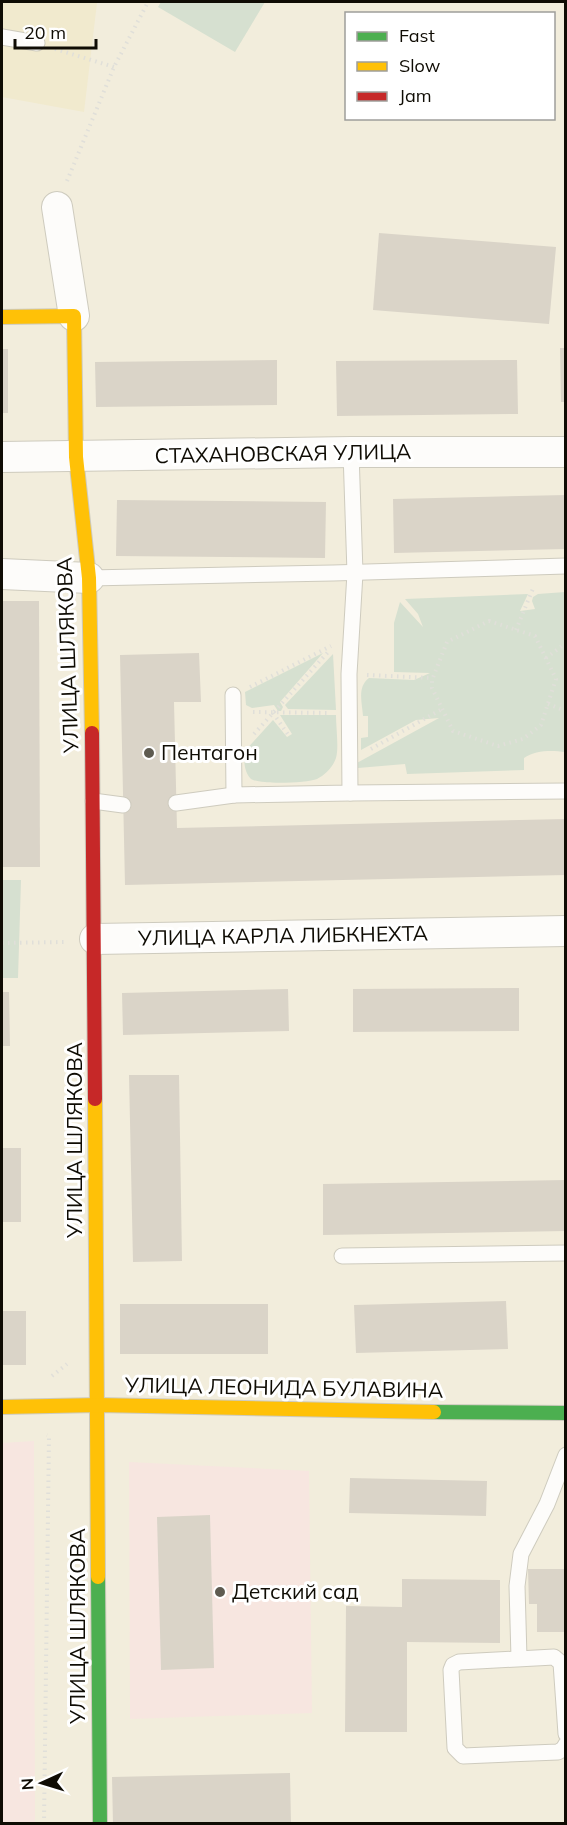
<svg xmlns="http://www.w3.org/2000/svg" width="567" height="1825" font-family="Mulish,sans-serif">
<rect width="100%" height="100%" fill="#f2eddc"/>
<polygon fill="#f1eace" points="2,2 97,3 84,112 2,97"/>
<g fill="#f7e6e0">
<polygon points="34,1441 35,1823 2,1823 2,1443"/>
<polygon points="129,1462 309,1471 312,1713 130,1719"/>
</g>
<g fill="#d6e0d0">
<polygon points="161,2 265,2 235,52 158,7"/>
<path d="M565,592V752C552,750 535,750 524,758V770L407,774L405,764L358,768L355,764L439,718L416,720L361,750V738L368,737V716H363C362,702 357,687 369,678L414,680L430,673L394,672V623L400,602L423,627L418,614L405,599L528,594L520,611L535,609L532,601L533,597L538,594Z"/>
<polygon points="323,653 280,702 283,707 281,711 278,711 274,705 252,708 246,705 245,692"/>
<polygon points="333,654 336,710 288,709 285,705"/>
<path d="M280,715H336C336,727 339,748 336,758C333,767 325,775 317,779C307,783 260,785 251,779C244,772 244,761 244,752L273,720L287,737L292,734Z"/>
<polygon points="2,880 21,880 18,978 2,978"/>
</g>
<g fill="#dad4c8">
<polygon points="379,233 556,247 549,324 373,310"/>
<polygon points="560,348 566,348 566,402 561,402"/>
<rect x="2" y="349" width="6" height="64"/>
<polygon points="277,360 277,405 96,407 95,362"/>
<polygon points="517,360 518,414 337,416 336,361"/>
<polygon points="566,495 566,549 394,553 393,499"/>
<polygon points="117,500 326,502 325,558 116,556"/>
<polygon points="2,601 39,601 40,867 2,867"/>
<polygon points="199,653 201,702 174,702 177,828 566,819 566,875 125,885 120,655"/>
<polygon points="519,988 519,1031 353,1032 353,989"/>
<polygon points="288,989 289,1031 123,1035 122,993"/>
<polygon points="2,992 9,992 10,1046 2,1046"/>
<polygon points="129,1075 179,1075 182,1261 133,1262"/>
<rect x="2" y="1148" width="19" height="74"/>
<polygon points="566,1180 566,1231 323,1235 323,1184"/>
<polygon points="506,1301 508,1349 356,1353 354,1305"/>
<rect x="120" y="1304" width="148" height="50"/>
<rect x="2" y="1311" width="24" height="54"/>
<polygon points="350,1478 487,1481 486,1516 349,1513"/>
<polygon points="210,1515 214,1668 161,1670 157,1517"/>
<polygon points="528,1569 566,1569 566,1632 537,1632 537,1604 529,1604"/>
<polygon points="402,1579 500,1580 500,1643 407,1642 407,1732 345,1732 346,1606 402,1607"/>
<polygon points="290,1773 291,1824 113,1824 112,1777"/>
</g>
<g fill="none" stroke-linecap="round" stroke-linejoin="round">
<defs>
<g id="lane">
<polyline points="2,37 37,43"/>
<polyline points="89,578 333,573 566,566"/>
<polyline points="233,695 234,795 350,793 349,674 355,573 351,452"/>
<polyline points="350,793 566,791"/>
<polyline points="93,801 123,805"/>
<polyline points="176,803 234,795"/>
<polyline points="342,1256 566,1253"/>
<polyline points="519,1658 517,1586 521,1554 547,1504 566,1455"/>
<polyline points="566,1734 561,1663 554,1657 459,1662 453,1665 451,1670 455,1748 463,1756 558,1752 563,1749 566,1744"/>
</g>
<g id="street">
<polyline points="57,207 74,316"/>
<polyline points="2,457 351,452 566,452"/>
<polyline points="2,574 89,578"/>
<polyline points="95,939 566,931"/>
</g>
<g id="fast">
<polyline points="434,1412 566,1413"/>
<polyline points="98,1577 100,1824"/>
</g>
<g id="slow">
<polyline points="2,317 74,316 76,457 89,578 92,733"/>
<polyline points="95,1099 98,1577"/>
<polyline points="2,1407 98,1405 434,1412"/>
</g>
<polyline id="jam" points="92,733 95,1099"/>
</defs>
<use href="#lane" stroke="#cecbbe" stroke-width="17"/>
<use href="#street" stroke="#cecbbe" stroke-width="32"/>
<use href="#fast" stroke="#cecbbe" stroke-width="16"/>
<use href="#slow" stroke="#cecbbe" stroke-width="16"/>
<use href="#jam" stroke="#cecbbe" stroke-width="16"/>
<g stroke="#e0dfd9" stroke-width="4" stroke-dasharray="1.5 4.5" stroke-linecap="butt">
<polyline points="55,49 114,67"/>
<polyline points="67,181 114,67 148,2"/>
<polygon points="489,621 535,636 556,679 541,725 523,739 498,746 453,731 432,688 432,680 447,642"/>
<polyline points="516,630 534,586"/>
<polyline points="546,658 566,643"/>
<polyline points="367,675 433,678"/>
<polyline points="250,687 331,646"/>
<polyline points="548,704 566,711"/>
<polyline points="253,712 329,713"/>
<polyline points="273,713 289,736"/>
<polyline points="254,734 329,651"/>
<polyline points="371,749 442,709"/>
<polyline points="2,943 64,942"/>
<polyline points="52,1376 67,1364"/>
<polyline points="44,1824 49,1436 47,1435"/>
</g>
<use href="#lane" stroke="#fdfcfa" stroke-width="15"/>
<use href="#street" stroke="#fdfcfa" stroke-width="30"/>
<use href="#fast" stroke="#4caf50" stroke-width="14"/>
<use href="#slow" stroke="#ffc107" stroke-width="14"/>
<use href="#jam" stroke="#c62828" stroke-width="14"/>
</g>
<g fill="#5e5b50" stroke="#fff" stroke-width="2">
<circle cx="149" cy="753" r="6"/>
<circle cx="220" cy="1592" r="6"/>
</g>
<g text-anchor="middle" stroke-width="6" stroke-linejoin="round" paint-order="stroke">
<g font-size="21" fill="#0f0c04" stroke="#fff">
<text transform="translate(283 454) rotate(-1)" y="7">СТАХАНОВСКАЯ УЛИЦА</text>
<text transform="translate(68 655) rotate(-92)" y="7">УЛИЦА ШЛЯКОВА</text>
<text transform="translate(283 936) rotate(-1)" y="7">УЛИЦА КАРЛА ЛИБКНЕХТА</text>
<text transform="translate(75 1140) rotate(-90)" y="7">УЛИЦА ШЛЯКОВА</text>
<text transform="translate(284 1388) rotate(1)" y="7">УЛИЦА ЛЕОНИДА БУЛАВИНА</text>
<text transform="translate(78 1626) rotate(-90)" y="7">УЛИЦА ШЛЯКОВА</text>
</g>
<g font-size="21" fill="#0f0c04" stroke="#fff" text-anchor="start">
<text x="161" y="760">Пентагон</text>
<text x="232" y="1599">Детский сад</text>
</g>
</g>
<rect width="567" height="1825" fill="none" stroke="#0f0c04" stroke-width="6"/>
<rect x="345" y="12" width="210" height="108" fill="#ffffff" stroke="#9f9e9b" stroke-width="1.5"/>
<rect x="357" y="32" width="30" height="9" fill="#4caf50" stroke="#9f9e9b" stroke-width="1.5"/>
<text x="399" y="42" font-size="18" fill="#0f0c04">Fast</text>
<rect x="357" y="62" width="30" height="9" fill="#ffc107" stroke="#9f9e9b" stroke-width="1.5"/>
<text x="399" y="72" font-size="18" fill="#0f0c04">Slow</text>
<rect x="357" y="92" width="30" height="9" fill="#c62828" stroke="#9f9e9b" stroke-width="1.5"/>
<text x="399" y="102" font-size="18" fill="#0f0c04">Jam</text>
<g transform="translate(42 1783) rotate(266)" stroke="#ffffff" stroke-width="4.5" paint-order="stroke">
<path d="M0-4.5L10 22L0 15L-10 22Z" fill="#0f0c04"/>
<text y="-9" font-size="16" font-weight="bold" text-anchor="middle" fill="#0f0c04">N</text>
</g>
<path d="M15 39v9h81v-9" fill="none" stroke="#0f0c04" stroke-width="3"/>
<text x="24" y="39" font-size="18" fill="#0f0c04" stroke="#ffffff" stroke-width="4.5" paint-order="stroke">20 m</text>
</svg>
